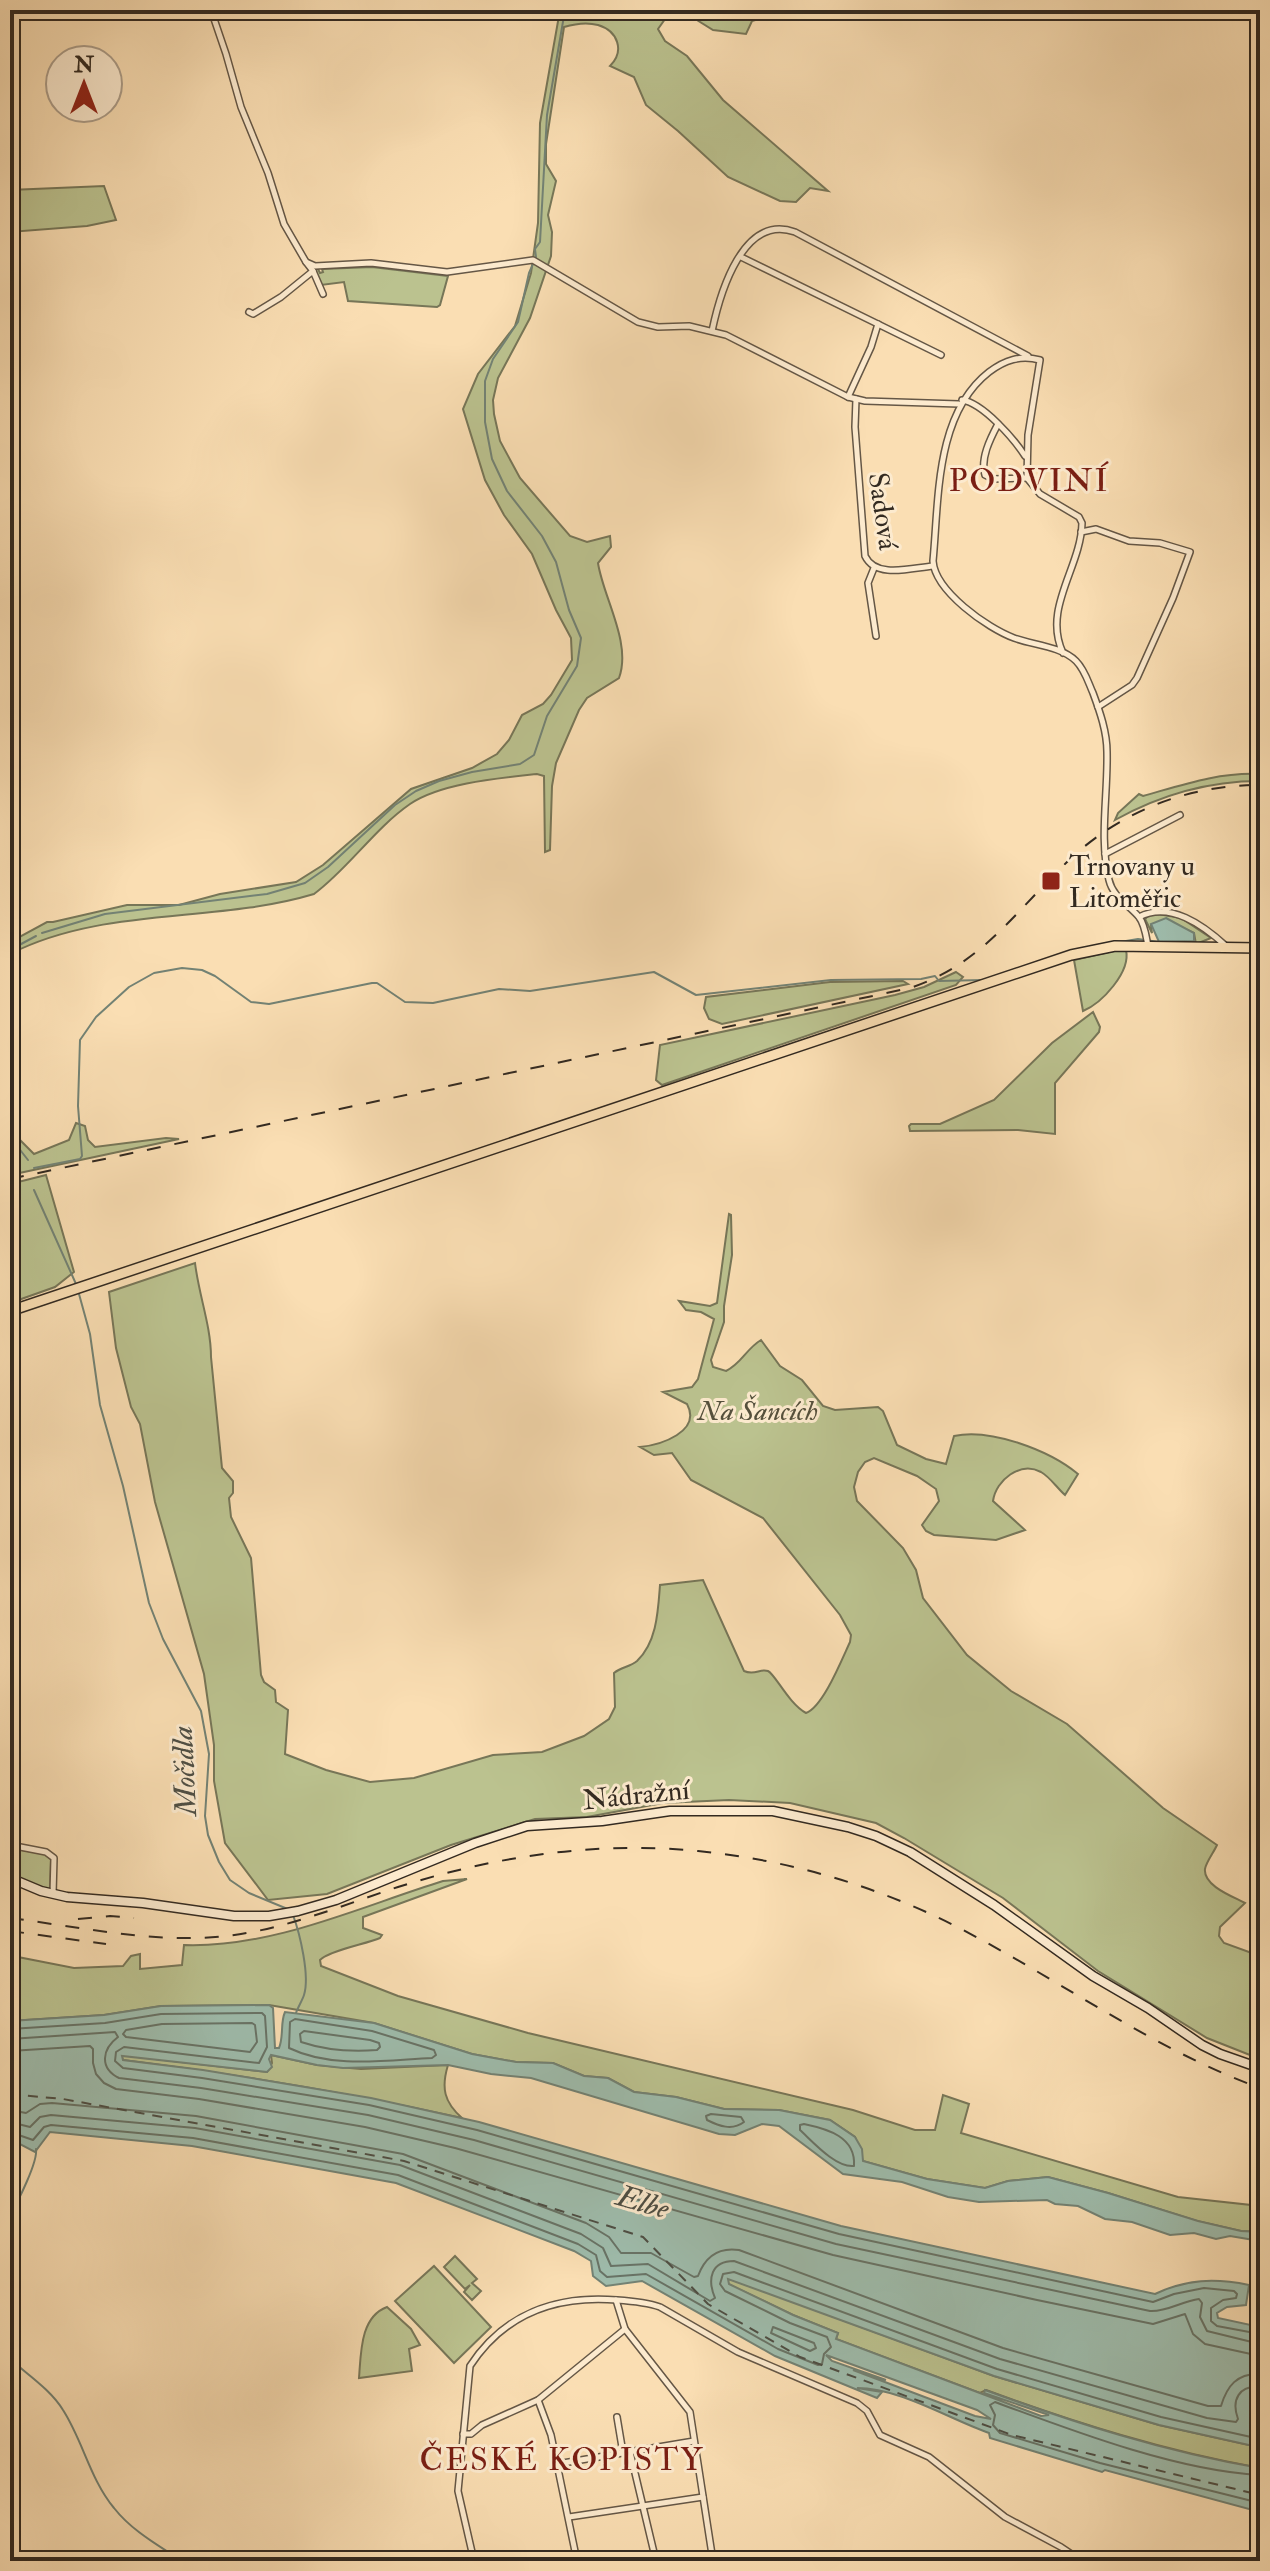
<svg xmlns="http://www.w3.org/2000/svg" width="1270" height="2571" font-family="'IM FELL Double Pica',serif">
<rect width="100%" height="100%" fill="#fadeb3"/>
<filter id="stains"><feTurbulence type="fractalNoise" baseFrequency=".0025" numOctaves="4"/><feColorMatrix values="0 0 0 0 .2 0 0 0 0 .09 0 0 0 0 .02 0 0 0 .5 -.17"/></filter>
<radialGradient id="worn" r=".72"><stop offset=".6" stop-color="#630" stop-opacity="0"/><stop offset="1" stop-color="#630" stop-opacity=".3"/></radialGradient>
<g fill="#bbc28f" stroke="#777658" stroke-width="2">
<path d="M560,10H788L752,21L746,34L713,30L684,12L668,15L658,29L665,41L687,56L723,100L828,191L810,188L796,202L780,201L728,177L678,131L646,105L634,77L610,66C625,51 618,31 598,25C587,22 574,24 564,27L546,144V164L556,181L548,215L552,232L551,256L530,318L498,378L493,400L494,414L500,441L520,478L570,536L587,542L610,536L611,547L598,563C603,597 632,643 619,678L587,698L579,710L556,763L552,786L550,850L545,852L544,776L537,774C500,778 441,783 410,804C374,829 349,868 314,894C214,924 104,906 10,954V942L47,922H53L127,905H179L220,894L296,882L323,865L411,789L472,768L497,754L509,740L522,715L543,704L551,695L572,660L571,638L556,610L532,554L504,515L485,480L463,409L478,374L515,326L531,273L538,223L540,123Z"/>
<polygon points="104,186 116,220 87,226 10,232 10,190"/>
<polygon points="372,267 448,276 440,305 437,307 348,301 344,282 321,285 314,269 318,269 320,273 323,272 322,269"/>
<path d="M1260,774V781C1207,781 1160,795 1115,820L1118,813L1139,794L1143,796C1182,785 1219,772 1260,774Z"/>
<polygon points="1158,914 1181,918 1211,938 1196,944 1194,933 1166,920 1151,925 1152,933 1145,919 1149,915"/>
<path d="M1118,950H1126C1131,972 1102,1003 1083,1011L1074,960Z"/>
<polygon points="956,972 963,977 956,985 662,1085 656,1080 660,1045 895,995 924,987"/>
<polygon points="903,981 908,984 722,1024 709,1019 704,1008 706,997 830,982"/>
<polygon points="1093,1012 1100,1027 1099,1032 1055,1083 1055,1134 1018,1130 910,1131 909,1126 911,1124 940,1124 994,1100 1052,1043"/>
<polygon points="76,1123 85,1126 88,1140 95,1147 166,1138 179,1139 10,1175 10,1130 34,1154 69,1140"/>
<polygon points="46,1175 74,1272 55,1287 10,1303 10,1184"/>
<path d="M729,1214L731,1215L732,1255L724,1306V1322L711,1360L713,1367L726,1371C742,1363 746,1349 761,1340L780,1366L802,1380L823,1406L835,1410L878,1407L883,1411L897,1445L926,1459L946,1464L954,1436C990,1428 1049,1450 1078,1474L1065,1495C1057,1488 1050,1477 1041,1472C1020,1461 996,1480 993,1501L1025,1530L996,1540L934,1535L926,1531L922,1525L939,1501L936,1489L917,1476L874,1458L865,1462L858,1472L854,1487L857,1501L903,1548L916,1570L923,1598L967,1655L1011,1691L1067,1724L1163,1808L1217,1845C1214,1852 1206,1862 1205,1869C1203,1886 1234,1897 1245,1903L1220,1927L1219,1936L1224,1943L1260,1956V2059L1207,2038L1098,1971L1003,1898L904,1838L876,1823L790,1803L729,1800L663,1803L587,1817L535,1819L451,1845L327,1894L268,1900L225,1843L214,1781V1745L204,1674L155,1502L140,1424L131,1407L116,1348L109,1292L195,1263C199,1296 211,1326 211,1357L222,1468L233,1481V1493L229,1498L231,1517L251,1558L261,1675L264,1682L275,1690L276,1702L288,1710L285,1754L326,1770L370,1782L414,1778L493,1755L542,1752L584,1736L609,1719L615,1707L614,1673C621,1667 630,1667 637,1661C657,1642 658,1611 660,1585L703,1580L744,1671C755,1676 760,1668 768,1671C775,1674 789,1704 806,1713C823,1707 842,1659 850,1642L851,1635L840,1615L763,1518L691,1480L672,1453L654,1455L640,1447C660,1445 702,1432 687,1404L663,1392L692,1387L698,1379L714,1319L701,1312L686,1310L679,1301L710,1306L717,1303Z"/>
<polygon points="10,1848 45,1854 51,1859 50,1891 10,1875"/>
<path d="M467,1879L363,1917V1928L382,1935L380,1938C366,1944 328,1951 320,1960L321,1966L398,1996L528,2033L853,2110L915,2130H935L943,2095L969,2104L961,2133L1178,2197L1260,2206V2232L1241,2231L1197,2221L1108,2193L1048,2177L1008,2181L985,2188L927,2179L863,2161L855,2137L830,2120L779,2110L724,2109L676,2097L634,2092L608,2078L584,2076L553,2063L516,2062L472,2054L374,2023L269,2005L161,2006L104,2015L10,2021V1951L18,1957L74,1968L123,1966L131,1956L140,1954V1969L182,1965L184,1945C273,1948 359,1907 443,1881Z"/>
<path d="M121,2055L267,2072L272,2063L271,2055L317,2065L361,2069L448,2065C441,2088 444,2102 462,2118C350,2093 237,2074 123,2060Z"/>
<polygon points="455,2256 477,2279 472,2283 481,2291 472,2300 464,2292 470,2285 465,2289 444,2267"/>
<polygon points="434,2266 491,2327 454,2363 395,2301"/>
<path d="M728,2278L994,2376L1159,2425L1258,2447L1260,2468C1165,2451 1076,2423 986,2390L980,2393L836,2339L838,2333L793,2315L728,2284Z"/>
<path d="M387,2307L411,2329L420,2345L409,2349L412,2371L359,2378C361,2353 360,2317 387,2307Z"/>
</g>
<g fill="#9ebcac" stroke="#738274" stroke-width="2" fill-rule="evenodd">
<polygon points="1166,918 1194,933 1194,941 1159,942 1151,924"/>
<path d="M269,2005L273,2008L275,2048H279C284,2036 280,2023 285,2012L374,2023L472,2054L516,2062L553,2063L584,2076L608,2078L634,2092L676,2097L724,2109L779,2110L830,2120L855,2137L862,2149L863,2161L927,2179L985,2188L1008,2181L1048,2177L1108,2193L1198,2221L1241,2231L1260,2232V2241L1230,2236L1216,2239L1194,2233L1170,2235L1132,2222L1105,2219L1078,2206L1055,2204L1047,2200L979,2202L948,2197L902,2182L843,2174L779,2126L762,2124L735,2135L719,2134L531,2078L491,2074L448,2065L343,2068L317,2065L271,2055L269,2059L272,2067L267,2072L122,2056L123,2060L203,2070L371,2098L479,2122L841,2226L1155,2294C1186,2279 1215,2278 1249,2285L1246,2305L1227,2307L1217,2313L1218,2318L1260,2327V2405L1253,2404L1252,2408L1260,2410V2454L1257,2453L1258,2447L1159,2425L994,2376L728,2279L729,2284L793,2315L838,2333L836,2339L1041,2416L1049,2415L984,2393L985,2390C1075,2423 1165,2452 1260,2468V2512L1105,2470L1102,2472L990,2438L989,2433C949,2419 900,2388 857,2388L882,2392L877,2398L775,2356L642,2281L606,2286L593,2276L591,2261L574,2251L396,2183L192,2146L50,2132L35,2152L10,2139V2021L104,2015L161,2006ZM826,2355L977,2410L991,2419L975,2416L853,2370L886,2380L832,2361Z"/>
</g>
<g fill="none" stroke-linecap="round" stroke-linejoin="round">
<g stroke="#687366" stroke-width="2">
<path d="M295,2019L372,2031L434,2050L436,2055L432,2058C387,2060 332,2069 289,2048L290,2022Z"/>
<polygon points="252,2023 255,2025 257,2042 250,2052 126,2037 123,2034 126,2030 162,2024"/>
<polyline points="10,2029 105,2023 161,2014 262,2013 265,2016 267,2047 259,2063 124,2047 116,2052 115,2061 123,2068 202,2078 369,2105 477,2130 839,2234 1153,2302 1174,2294 1204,2288 1234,2291 1237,2294 1236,2298 1223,2300 1211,2308 1211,2321 1217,2326 1260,2334"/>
<path d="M304,2031L370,2040L379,2043L380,2047L377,2050C352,2052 325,2050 301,2042L300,2034Z"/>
<path d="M10,2039L115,2032L118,2037C102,2049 99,2068 119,2078L201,2088L368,2115L474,2140L836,2244L1150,2311C1167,2312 1182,2301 1199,2299L1202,2303L1200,2317L1207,2331L1260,2344"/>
<polyline points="10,2051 90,2046 93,2049 93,2063 96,2074 104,2083 116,2089 199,2099 365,2127 455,2148 833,2255 1037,2300 1153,2324 1185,2314 1193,2334 1205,2344 1260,2356"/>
<path d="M10,2110L26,2113L40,2104L52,2103L196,2116L403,2154L586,2223L609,2237L621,2253H651L694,2277L698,2276C705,2257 718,2247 739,2250L1003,2348L1208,2406H1221C1227,2386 1237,2373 1260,2374"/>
<path d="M711,2114L741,2117L744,2122C732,2131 719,2126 707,2120L706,2116Z"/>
<path d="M10,2122L30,2127L40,2117L51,2115L195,2128L400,2165L581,2234L603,2248L611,2266L648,2264L710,2301L715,2298C707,2279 711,2261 734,2261L1000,2359L1207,2418L1236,2422L1238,2419C1231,2400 1239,2385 1260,2387"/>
<path d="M804,2124C828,2129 856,2137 854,2166C836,2168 813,2142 800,2130V2125Z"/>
<polyline points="10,2132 33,2140 44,2127 51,2125 193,2138 398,2175 578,2244 596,2255 600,2271 607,2277 646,2274 778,2349 818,2365 822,2364 824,2354 831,2347 827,2337 790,2323 725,2291 720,2284 723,2274 734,2272 997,2369 1161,2417 1260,2439"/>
<polygon points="773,2327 814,2343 816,2348 810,2351 771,2333"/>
<path d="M1260,2475C1178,2471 1073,2431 995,2402L990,2405L995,2415L993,2425L1000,2433L1100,2463L1260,2503"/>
</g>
<g stroke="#738274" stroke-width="2">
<polyline points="536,257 535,249 540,242 547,115 565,10"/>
<polyline points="42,933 105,914 267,894 305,883 328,867 395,805 416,791 439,781 472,772 520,764 534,755 547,716 577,666 581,638 569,610 556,562 542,536 507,491 492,459 485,422 485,381 493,359 518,322 529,273 533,264"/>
<polyline points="1120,942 1138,939 1159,942"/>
<polyline points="1085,948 1102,944"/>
<polyline points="10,950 36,936"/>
<polyline points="10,1137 28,1160"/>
<polyline points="34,1168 80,1159 82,1156 78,1106 80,1040 96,1017 129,987 154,973 182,968 202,970 215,976 251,1002 269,1004 372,983 377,983 405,1002 433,1003 499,989 530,991 654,972 696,995 831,980 921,979 935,976 939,981 983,980"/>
<polyline points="34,1190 76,1284"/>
<polyline points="79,1294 90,1334 100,1405 123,1486 149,1603 163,1639 201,1711 209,1754 205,1816 208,1835 219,1862 230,1880 249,1893 290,1910"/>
<path d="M293,1915C300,1934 310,1976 304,1995C302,2001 298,2007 296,2013"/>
<path d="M10,2213C18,2203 38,2161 36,2149"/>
<path d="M10,2359C28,2375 51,2390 63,2410C83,2441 90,2479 114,2508C132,2531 158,2545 182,2561"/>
</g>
<polyline stroke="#4e4e44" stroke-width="2" stroke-dasharray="10 8" stroke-linecap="butt" points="10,2094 63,2099 404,2161 643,2237 708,2304 800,2357 1012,2435 1260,2495"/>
<defs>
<g id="minor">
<polyline points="211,10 226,54 241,107 268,173 284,224 306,262 315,266 371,263 447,272 533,260 638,322 658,327 689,326 726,335 848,397 865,401 959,404"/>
<polyline points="741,257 941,355"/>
<polyline points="306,262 313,271 323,294"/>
<polyline points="249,312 253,314 281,297 313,271"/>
<path d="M712,331C720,293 743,213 795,232L1028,356"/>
<polyline points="848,397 871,347 878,324"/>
<path d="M856,399L855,427L865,556C876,579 911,568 933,566"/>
<path d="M962,400C983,403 1014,439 1025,456"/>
<path d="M998,424C990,439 980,459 985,475L993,479L1027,478"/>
<polyline points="1081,532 1096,529 1129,541 1160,543 1190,552 1173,598 1137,678 1132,685 1098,707"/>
<polyline points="874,568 868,583 876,636"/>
<path d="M1063,653C1042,608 1081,568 1082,523L1079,517L1040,494L1027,478L1028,435L1040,360C1020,355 1005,360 989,372C935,414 939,499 933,561C935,591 987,628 1014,638C1033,645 1061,646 1076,661C1085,670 1088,682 1093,693C1100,712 1107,732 1107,752C1108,795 1099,838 1109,880C1113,897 1128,904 1139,917C1145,925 1146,936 1148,946"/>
<polyline points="1105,854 1180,815"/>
<path d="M1139,917C1170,901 1203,925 1226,946"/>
<polyline points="10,1845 46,1852 54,1858 53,1894"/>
<polyline points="616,2300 625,2329 690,2412 713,2561"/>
<polyline points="538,2400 551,2435 577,2561"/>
<polyline points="617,2417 623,2453"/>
<polyline points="463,2434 471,2434 482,2425 538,2400 625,2329"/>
<polyline points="630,2452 656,2561"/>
<polyline points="557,2464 694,2441"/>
<polyline points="569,2517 703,2497"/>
<path d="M474,2561L458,2491L470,2366C504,2314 556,2295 617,2300C632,2301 646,2302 660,2307L738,2352L857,2403L867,2411L880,2435L929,2457L1005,2517L1061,2547L1082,2561"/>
<polyline points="999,2561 1036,2556 1073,2561"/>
</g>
<polyline id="secondary" points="10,1878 41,1891 67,1897 143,1903 234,1916 269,1916 298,1911 336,1900 475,1843 527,1826 602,1821 670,1811 773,1811 848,1827 876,1836 910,1852 994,1905 1093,1976 1148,2008 1202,2045 1220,2054 1260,2068"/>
<polyline id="primary" points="10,1311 1071,955 1115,946 1260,948"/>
</defs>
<use href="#minor" stroke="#655746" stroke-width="8"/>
<use href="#secondary" stroke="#332a21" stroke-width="11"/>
<use href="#primary" stroke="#332a21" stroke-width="12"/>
<use href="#minor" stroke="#fceace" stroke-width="5"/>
<use href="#secondary" stroke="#fceace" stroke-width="8"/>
<use href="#primary" stroke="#fadeb3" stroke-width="9"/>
<g stroke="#332a21" stroke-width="2" stroke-dasharray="14 14" stroke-linecap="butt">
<path d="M10,1179L910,988C982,964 1014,913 1066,863C1118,812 1187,785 1260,785"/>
<path d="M10,1918C80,1927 156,1944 227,1936C286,1929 343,1905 398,1887C496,1856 596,1841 698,1851C790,1860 881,1887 963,1930C1063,1982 1153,2049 1260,2088"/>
<polyline points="78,1919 110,1916 134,1918"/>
<polyline points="10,1931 106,1944"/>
</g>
</g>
<rect fill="#8f2418" stroke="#fceace" stroke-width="3" x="1041" y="871" width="20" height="20" rx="4"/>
<g text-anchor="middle" stroke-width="6" stroke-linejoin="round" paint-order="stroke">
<g font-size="28" fill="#332a21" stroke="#fceace">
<text transform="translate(884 511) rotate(82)" y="10">Sadová</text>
<text transform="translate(636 1794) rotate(-6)" y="10">Nádražní</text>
</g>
<g font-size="28" fill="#332a21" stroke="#fceace" text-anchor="start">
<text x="1069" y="875">Trnovany u<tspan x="1069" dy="32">Litoměřic</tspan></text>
</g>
<g font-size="28" font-style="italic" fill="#55503c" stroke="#fceace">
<text x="758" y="1420">Na Šancích</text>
</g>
<g font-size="30" font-style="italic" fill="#4e4e44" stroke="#fceace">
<text transform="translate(184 1771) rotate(-93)" y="10">Močidla</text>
<text transform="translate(643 2202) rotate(16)" y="10">Elbe</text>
</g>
<g font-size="32" letter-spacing="2" fill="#7a1f14" stroke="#fceace">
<text x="1029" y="491">PODVINÍ</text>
<text x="562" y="2470">ČESKÉ KOPISTY</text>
</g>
</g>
<rect width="1270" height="2571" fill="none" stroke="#fadeb3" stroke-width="40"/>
<rect x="12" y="12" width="1246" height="2547" fill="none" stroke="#332a21" stroke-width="4"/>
<rect x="20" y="20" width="1230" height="2531" fill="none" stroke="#332a21" stroke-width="2"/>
<g transform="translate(84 84)"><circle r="38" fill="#fceace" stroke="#ac9d89" stroke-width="2"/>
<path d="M0-6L14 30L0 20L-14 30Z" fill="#8f2418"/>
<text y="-12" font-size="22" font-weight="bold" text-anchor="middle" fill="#332a21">N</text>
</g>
<rect width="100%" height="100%" filter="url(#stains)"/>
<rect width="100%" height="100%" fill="url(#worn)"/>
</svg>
